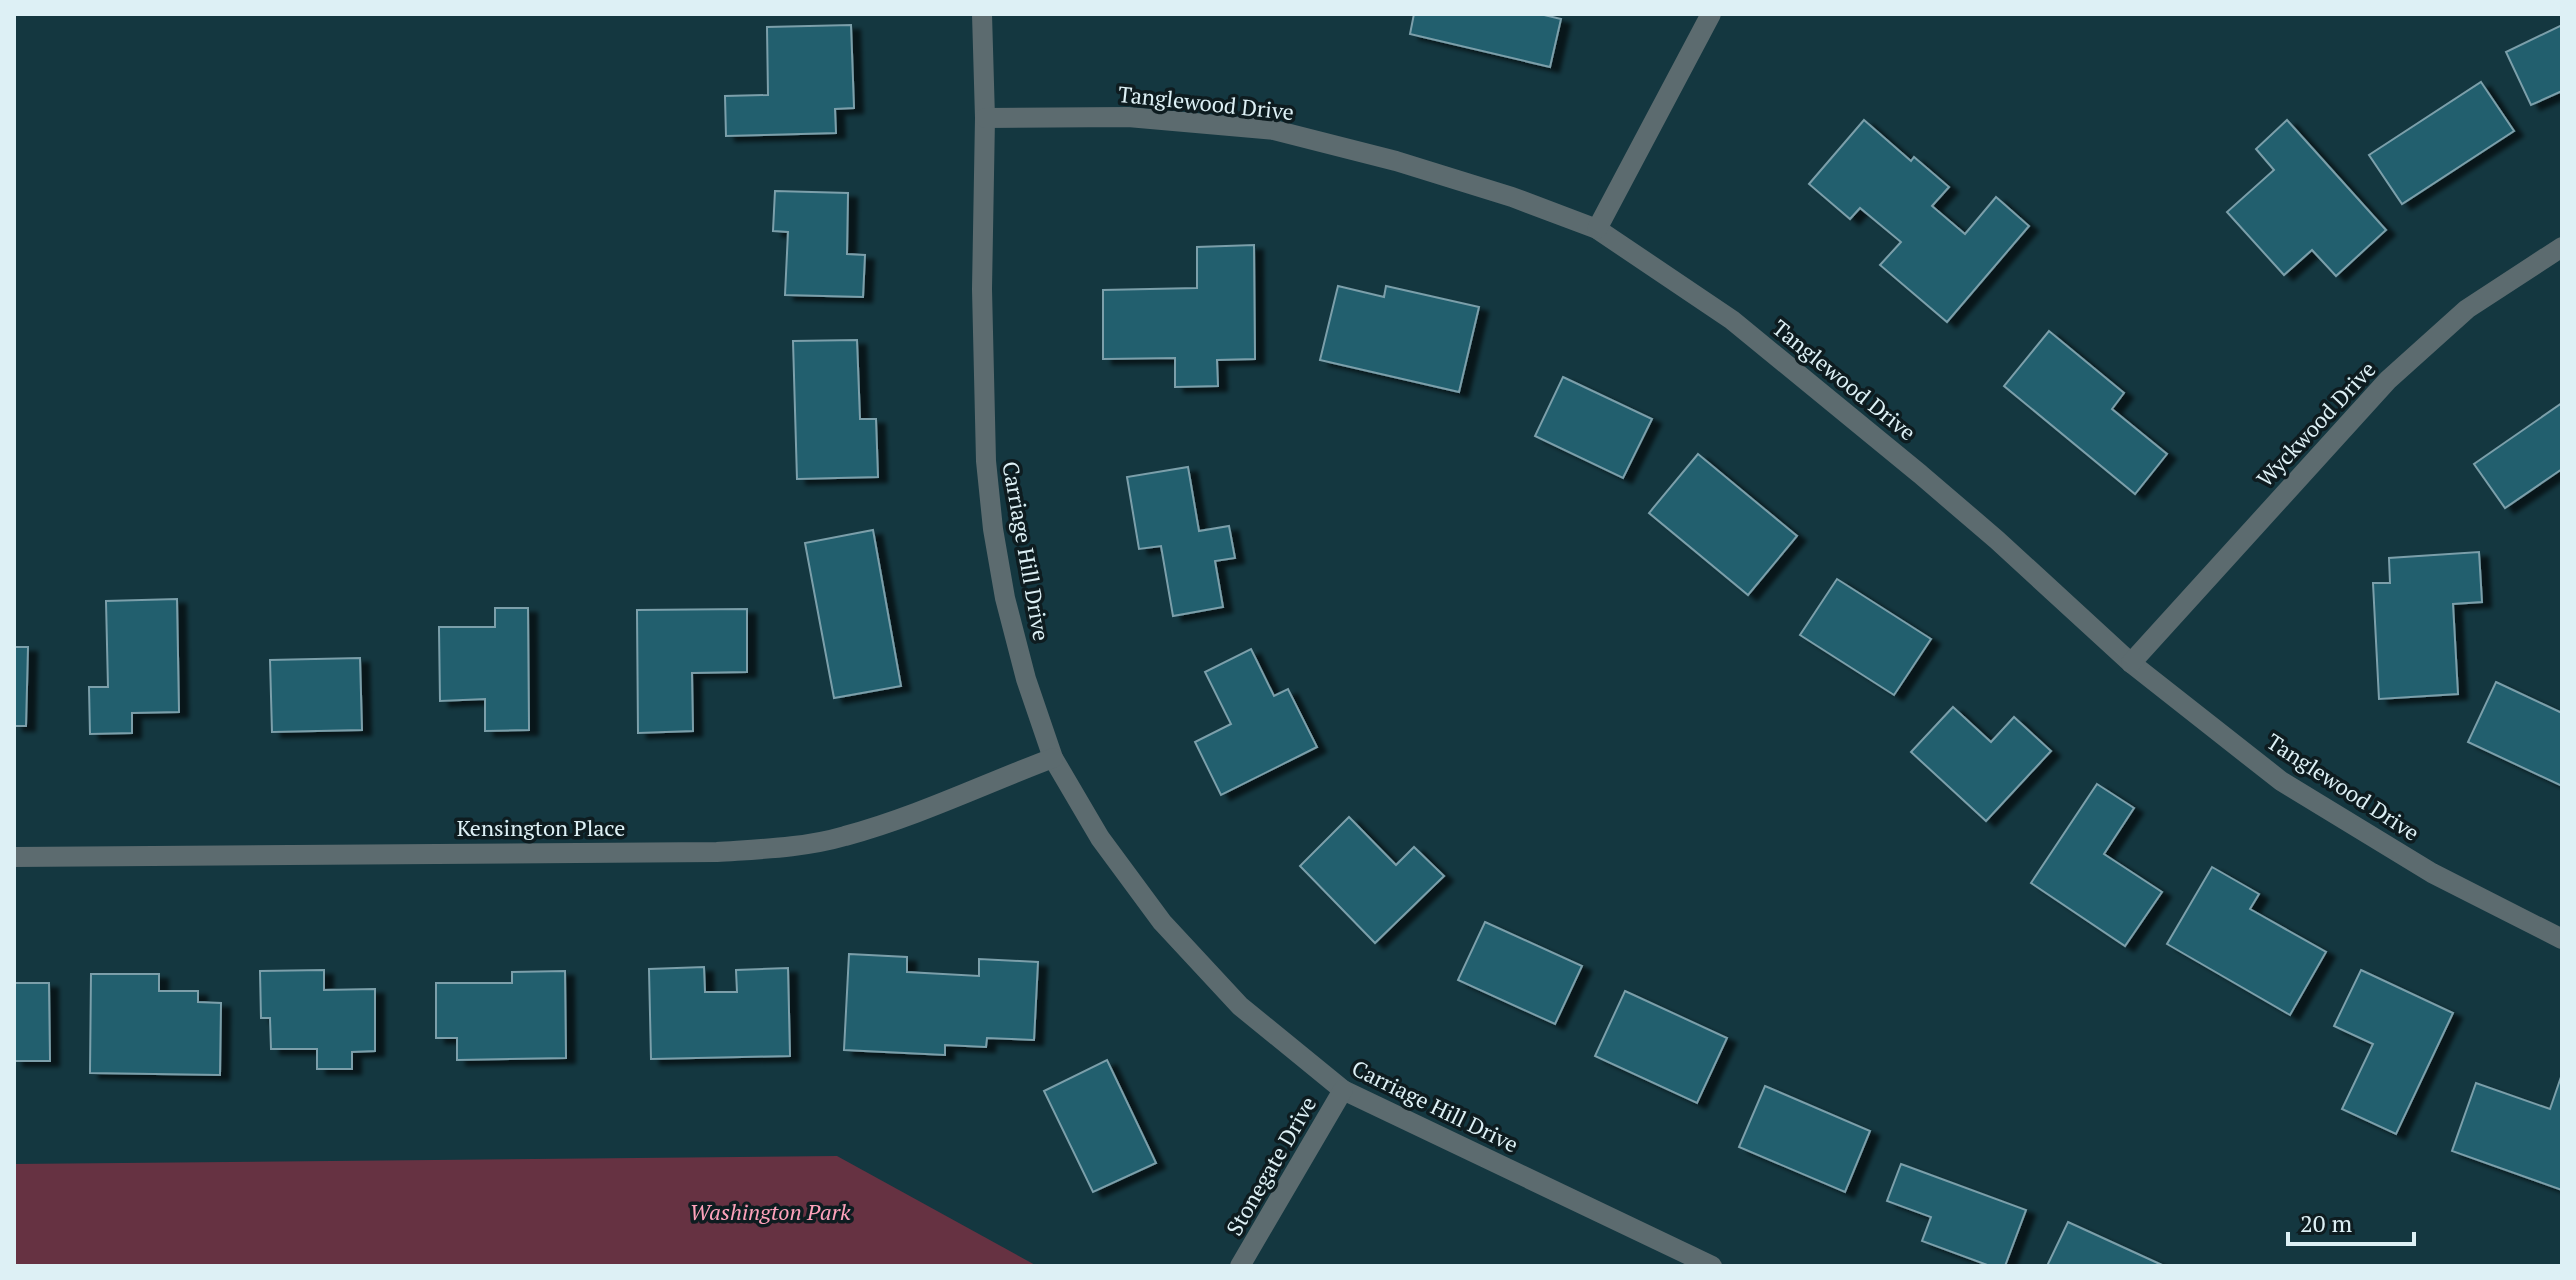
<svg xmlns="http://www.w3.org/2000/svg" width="2576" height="1280" font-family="'PT Serif',serif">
<defs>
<filter id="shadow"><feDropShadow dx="9" dy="5" stdDeviation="2" flood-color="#0009"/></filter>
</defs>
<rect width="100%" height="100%" fill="#143740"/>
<polygon fill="#663242" points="837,1156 1037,1266 14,1266 14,1164"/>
<g fill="#205e6e" stroke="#7b9faa" stroke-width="2" filter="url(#shadow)">
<polygon points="1414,14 1540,14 1561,19 1550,67 1410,34"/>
<polygon points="851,25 854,108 835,109 836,133 726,136 725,96 768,95 767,27"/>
<polygon points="2562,25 2562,91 2531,105 2506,52"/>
<polygon points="2481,82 2514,131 2402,204 2369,155"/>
<polygon points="1864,120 1911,161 1914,157 1949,187 1932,206 1965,234 1996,197 2029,226 1947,322 1880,265 1901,242 1860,208 1850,219 1809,184"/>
<polygon points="2287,120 2386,230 2336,276 2312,250 2284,275 2227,212 2274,170 2256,149"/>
<polygon points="775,191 848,193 847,254 865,255 863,297 785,295 788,232 773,231"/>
<polygon points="1254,245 1255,359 1217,360 1218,386 1175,387 1175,358 1103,359 1103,290 1197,288 1197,247"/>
<polygon points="1338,286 1384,297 1386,286 1479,307 1459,392 1320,360"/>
<polygon points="2049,331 2124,393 2112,409 2167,454 2135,494 2004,386"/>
<polygon points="857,340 860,419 876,419 878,477 797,479 793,341"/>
<polygon points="1563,377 1652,419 1623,478 1535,436"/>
<polygon points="2562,403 2562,469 2505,508 2474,464"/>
<polygon points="1698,454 1797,536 1748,595 1649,513"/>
<polygon points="1188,467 1199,531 1229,526 1235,558 1215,561 1223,607 1173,616 1161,546 1139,549 1127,477"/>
<polygon points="873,530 901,686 834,698 805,543"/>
<polygon points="2479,552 2482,602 2453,604 2458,694 2379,699 2373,583 2390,583 2389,558"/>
<polygon points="1837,579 1931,639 1894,695 1800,635"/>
<polygon points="177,599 179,712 132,713 132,733 90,734 89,687 108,687 106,601"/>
<polygon points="495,608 528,608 529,730 485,731 485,699 440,701 439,627 495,627"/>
<polygon points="747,609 747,672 692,673 693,731 638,733 637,610"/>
<polygon points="14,647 28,647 26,726 14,726"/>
<polygon points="1251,649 1274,696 1288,689 1317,747 1221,795 1195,742 1231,724 1205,672"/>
<polygon points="360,658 362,730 272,732 270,660"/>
<polygon points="2496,682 2562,713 2562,786 2468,742"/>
<polygon points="1953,707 1991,742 2014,717 2051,751 1986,821 1911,752"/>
<polygon points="2097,784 2134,808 2104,854 2162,892 2125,946 2031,883"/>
<polygon points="1349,817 1396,865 1414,847 1444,876 1375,943 1300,866"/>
<polygon points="2212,867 2259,894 2250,909 2326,952 2290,1015 2167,944"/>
<polygon points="1485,922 1582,966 1555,1024 1458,980"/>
<polygon points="849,954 907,957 907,972 979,976 979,959 1038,962 1034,1040 987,1038 986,1047 945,1045 945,1055 844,1050"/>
<polygon points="704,967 705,992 737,992 736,970 788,968 790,1056 651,1059 649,969"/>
<polygon points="324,970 324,990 375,989 375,1051 352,1052 352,1069 317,1069 317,1049 271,1049 270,1018 261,1018 260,971"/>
<polygon points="2361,970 2453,1013 2396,1134 2342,1109 2373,1044 2334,1026"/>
<polygon points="565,971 566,1058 457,1060 457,1038 436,1038 436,983 512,983 512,972"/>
<polygon points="91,974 159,974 159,991 198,991 198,1002 221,1003 220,1075 90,1073"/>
<polygon points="14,983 49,983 50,1061 14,1061"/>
<polygon points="1625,991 1727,1038 1697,1103 1595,1056"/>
<polygon points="1107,1060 1156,1163 1093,1192 1044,1091"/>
<polygon points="2562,1074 2562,1190 2452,1151 2476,1083 2550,1109"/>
<polygon points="1765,1086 1870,1131 1845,1192 1739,1147"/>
<polygon points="1901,1164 2026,1210 2005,1266 1990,1266 1922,1241 1931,1217 1887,1201"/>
<polygon points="2068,1222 2162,1265 2162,1266 2047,1266"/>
</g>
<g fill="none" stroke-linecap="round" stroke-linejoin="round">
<g stroke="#5c6b6f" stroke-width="20">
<polyline points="982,14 985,118 982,289 986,461 993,529 1005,598 1026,679 1053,758 1100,838 1162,922 1240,1006 1343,1090 1712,1266"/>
<polyline points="985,118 1128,117 1274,130 1396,161 1512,197 1597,229 1732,320 1920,474 1997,540 2131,663 2281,781 2432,873 2562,939"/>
<polyline points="1597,229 1711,14"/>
<polyline points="2131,663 2388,380 2467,309 2562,247"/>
<path d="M14,857L717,852C760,849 804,848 845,836C916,817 984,784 1053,758"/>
<polyline points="1240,1266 1343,1090"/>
</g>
</g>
<g text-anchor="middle" stroke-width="7" stroke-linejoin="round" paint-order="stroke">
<g font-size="22" fill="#ddf0f5" stroke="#0e1c20">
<text transform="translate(1206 103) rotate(6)" y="8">Tanglewood Drive</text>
<text transform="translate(1844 380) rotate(39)" y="8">Tanglewood Drive</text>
<text transform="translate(2316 424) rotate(-47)" y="8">Wyckwood Drive</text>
<text transform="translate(1026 551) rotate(80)" y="8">Carriage Hill Drive</text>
<text transform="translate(2343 787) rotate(33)" y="8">Tanglewood Drive</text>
<text x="541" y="836">Kensington Place</text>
<text transform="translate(1435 1106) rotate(26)" y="8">Carriage Hill Drive</text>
<text transform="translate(1271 1166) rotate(-60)" y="8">Stonegate Drive</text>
</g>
<g font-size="22" font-style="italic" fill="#fea2bb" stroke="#0e1c20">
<text x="770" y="1220">Washington Park</text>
</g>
</g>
<rect width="2576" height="1280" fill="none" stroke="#ddf0f5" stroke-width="32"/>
<path d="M2288 1232v12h126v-12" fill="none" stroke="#ddf0f5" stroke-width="4"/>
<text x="2300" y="1232" font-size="24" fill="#ddf0f5" stroke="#0e1c20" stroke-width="6" paint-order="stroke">20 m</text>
</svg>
